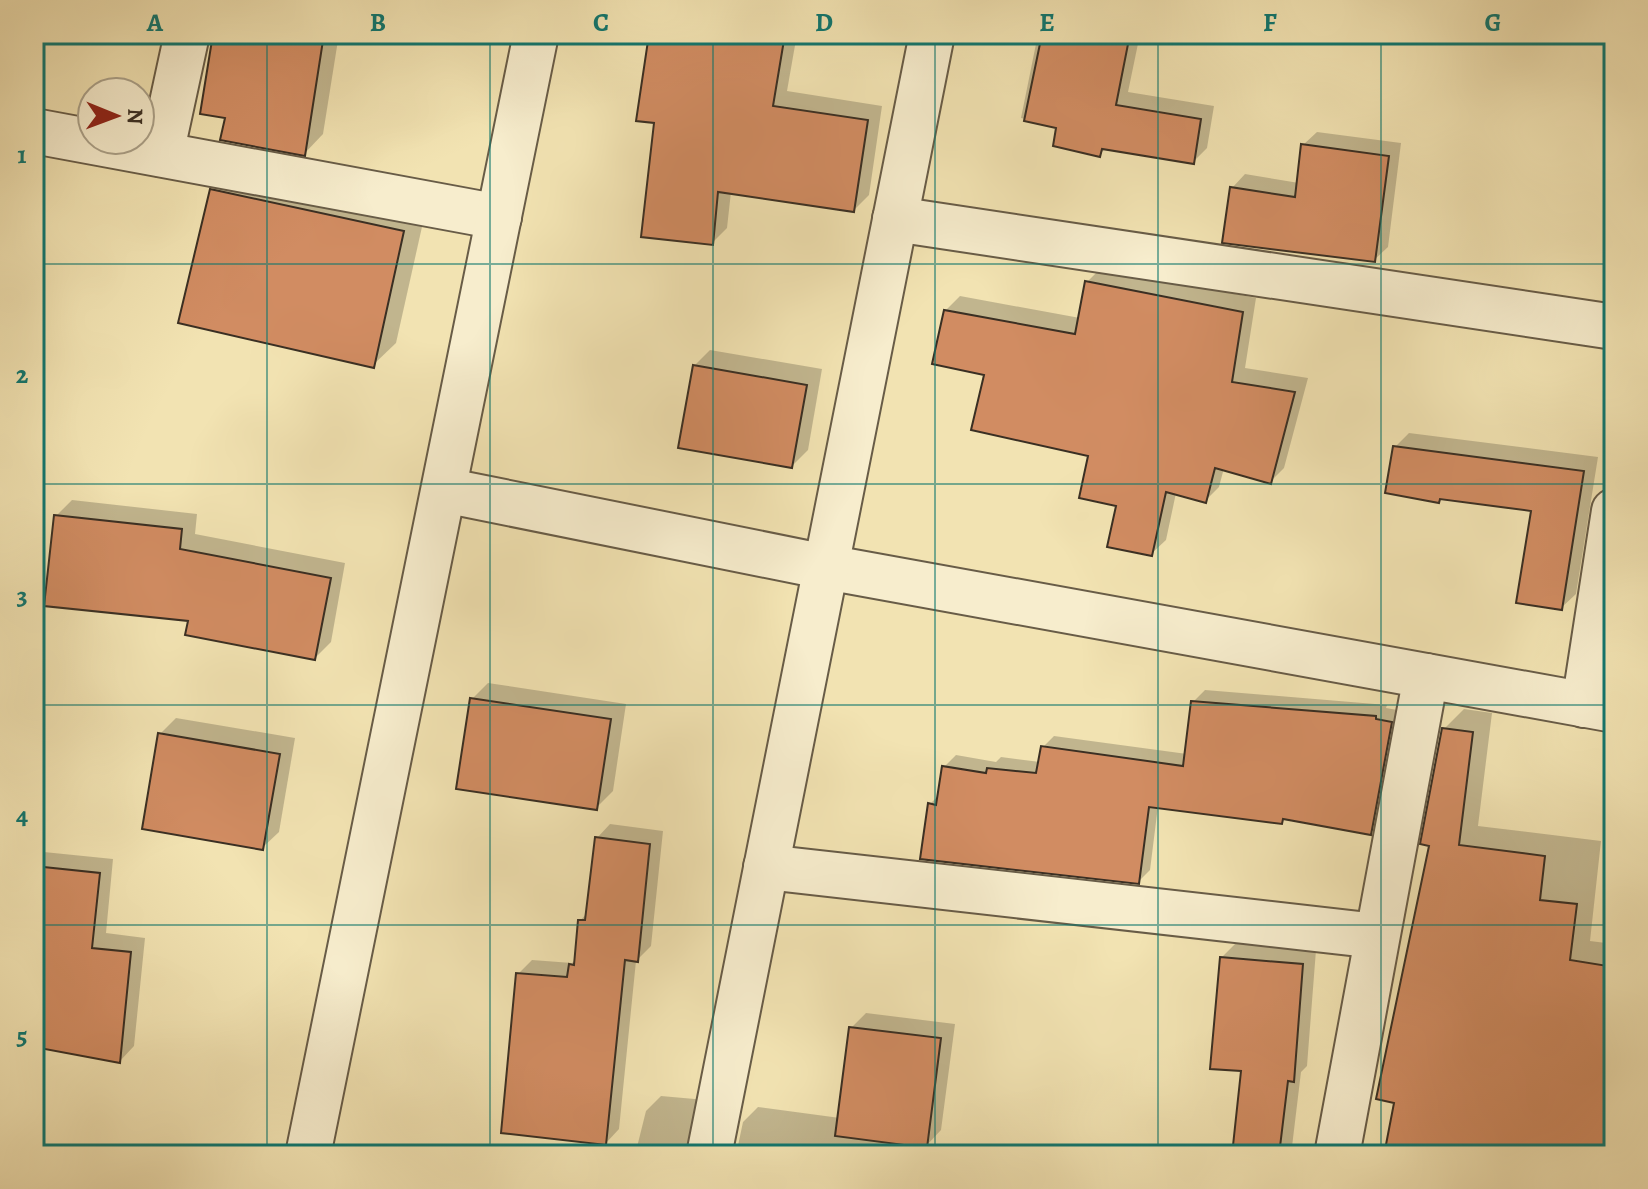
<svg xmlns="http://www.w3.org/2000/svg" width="1648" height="1189" font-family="Alegreya,serif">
<rect width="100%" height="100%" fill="#f2e3b2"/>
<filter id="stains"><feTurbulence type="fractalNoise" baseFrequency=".0025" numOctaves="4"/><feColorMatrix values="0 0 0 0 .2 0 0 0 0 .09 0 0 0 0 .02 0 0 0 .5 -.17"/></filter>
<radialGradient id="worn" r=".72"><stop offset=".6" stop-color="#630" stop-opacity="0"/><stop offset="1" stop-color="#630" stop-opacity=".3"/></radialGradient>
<g fill="#0003">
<polygon points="215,34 339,34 323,134 304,154 228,117"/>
<polygon points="651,34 797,34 787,91 882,106 869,195 854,210 731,192 727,228 712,243 656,122"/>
<polygon points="1038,34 1140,34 1128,92 1214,106 1207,148 1193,162 1107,147 1099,155 1058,127 1021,118"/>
<polygon points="1389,34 1418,34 1412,40"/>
<polygon points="1317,132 1401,143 1388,247 1374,260 1232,188 1245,174 1299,183 1303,145"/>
<polygon points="234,167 426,209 396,343 373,365 211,190"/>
<polygon points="1101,268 1256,298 1245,368 1308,378 1284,468 1270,482 1224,468 1219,487 1205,501 1176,493 1166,540 1151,554 1091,455 986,374 945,311 960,296 1080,318 1087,282"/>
<polygon points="710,350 822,369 808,450 792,466 694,366"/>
<polygon points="1409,433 1598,457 1576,594 1561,608 1534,509 1443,497 1439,501 1395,447"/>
<polygon points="72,500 197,514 195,534 345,563 331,642 315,658 56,516"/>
<polygon points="488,683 626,704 613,791 597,807 472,699"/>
<polygon points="1205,690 1387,705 1386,708 1403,711 1382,822 1370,833 1286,817 1281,822 1158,806 1150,870 1138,882 930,804 940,794 944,767 956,755 996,762 1001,757 1040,762 1043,747 1054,736 1187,754 1193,702"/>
<polygon points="1464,709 1492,713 1478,826 1601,841 1590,941 1614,944 1614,1155 1386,1155 1396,1101 1444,729"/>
<polygon points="176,718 295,738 279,832 262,848 160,734"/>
<polygon points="610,824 663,831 651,946 636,961 619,1129 606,1143 518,974 532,960 572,963 576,959 580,921 587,913 597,838"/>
<polygon points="34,851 113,859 106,933 145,938 134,1046 120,1061 34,1045"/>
<polygon points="1236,943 1316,950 1307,1066 1301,1072 1291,1155 1234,1155 1243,1070 1222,957"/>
<polygon points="866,1013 955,1024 941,1130 926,1146 891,1141 894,1155 736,1155 743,1122 758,1107 840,1118 851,1028"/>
<polygon points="661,1096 706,1100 705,1155 635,1155 646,1111"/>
</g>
<g fill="#d18c62" stroke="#3a2f23" stroke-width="2">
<polygon points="213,34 324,34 305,156 220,140 225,118 200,114"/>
<polygon points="649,34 785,34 773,106 868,120 854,212 718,192 713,245 641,237 654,123 636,121"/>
<polygon points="1042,34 1130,34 1116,105 1201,119 1194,164 1102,149 1100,157 1053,146 1056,128 1024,121"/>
<polygon points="1301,144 1389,156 1375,262 1222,243 1230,187 1295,197"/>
<polygon points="210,189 404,231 374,368 178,323"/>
<polygon points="1085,281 1243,312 1232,382 1295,392 1271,484 1215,468 1206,503 1166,492 1152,556 1107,547 1116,506 1079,498 1088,456 971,430 984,375 932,364 944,310 1075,334"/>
<polygon points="693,365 807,385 792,468 678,448"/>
<polygon points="1393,446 1584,471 1562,610 1516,603 1531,511 1440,499 1439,503 1385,493"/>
<polygon points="54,515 182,529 180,549 331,578 315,660 185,635 188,621 44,606"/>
<polygon points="470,698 611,719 597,810 456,789"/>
<polygon points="1191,701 1376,716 1376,719 1392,722 1371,835 1283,819 1282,824 1149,807 1139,884 920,859 928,803 936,805 942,766 986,773 987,768 1036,773 1041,746 1183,766"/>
<polygon points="1442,728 1473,732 1459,845 1545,856 1540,900 1577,904 1570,960 1614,967 1614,1155 1384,1155 1394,1103 1376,1099 1429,846 1420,844"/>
<polygon points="158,733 280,754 263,850 142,829"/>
<polygon points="595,837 650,844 638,962 625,960 606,1145 501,1133 516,973 567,977 569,964 574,965 578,920 585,920"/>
<polygon points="34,866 100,873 92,948 131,952 120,1063 34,1047"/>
<polygon points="1220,957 1303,964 1294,1082 1288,1081 1279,1155 1232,1155 1241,1071 1210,1069"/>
<polygon points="849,1027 941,1038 927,1148 835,1136"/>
</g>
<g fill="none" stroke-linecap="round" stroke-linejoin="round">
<defs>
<g id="street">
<polyline points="34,131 499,217"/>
<polyline points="161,154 187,34"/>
<polyline points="895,219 1614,327"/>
<polyline points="444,490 826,567 1614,710"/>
<polyline points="1584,705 1614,511"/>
<polyline points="766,867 1377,936"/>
<polyline points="308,1155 536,34"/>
<polyline points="709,1155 932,34"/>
<polyline points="1337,1155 1426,676"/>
</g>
</defs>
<use href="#street" stroke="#685c47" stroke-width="48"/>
<use href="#street" stroke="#f7edcd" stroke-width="44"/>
</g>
<path fill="none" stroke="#0f766e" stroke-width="2" stroke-opacity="0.55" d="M267,34V1155M490,34V1155M713,34V1155M935,34V1155M1158,34V1155M1381,34V1155M34,264H1614M34,484H1614M34,705H1614M34,925H1614"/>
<rect width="1648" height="1189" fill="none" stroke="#f2e3b2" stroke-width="88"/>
<g transform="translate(116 116) rotate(91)"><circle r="38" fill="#f7edcd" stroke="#aba189" stroke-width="2"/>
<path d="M0-6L14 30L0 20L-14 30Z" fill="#8f2418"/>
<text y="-12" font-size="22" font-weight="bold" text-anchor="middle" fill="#3a2f23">N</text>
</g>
<rect x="44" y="44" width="1560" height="1101" fill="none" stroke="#0f766e" stroke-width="3"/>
<g font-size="26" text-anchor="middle" font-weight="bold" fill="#0f766e">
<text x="155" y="31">A</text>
<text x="378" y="31">B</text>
<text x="601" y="31">C</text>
<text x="824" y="31">D</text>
<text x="1047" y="31">E</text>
<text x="1270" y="31">F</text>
<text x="1493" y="31">G</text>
<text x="22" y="163">1</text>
<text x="22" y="383">2</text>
<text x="22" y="604">3</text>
<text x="22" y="824">4</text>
<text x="22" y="1044">5</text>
</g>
<rect width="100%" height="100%" filter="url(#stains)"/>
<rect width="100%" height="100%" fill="url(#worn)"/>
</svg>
